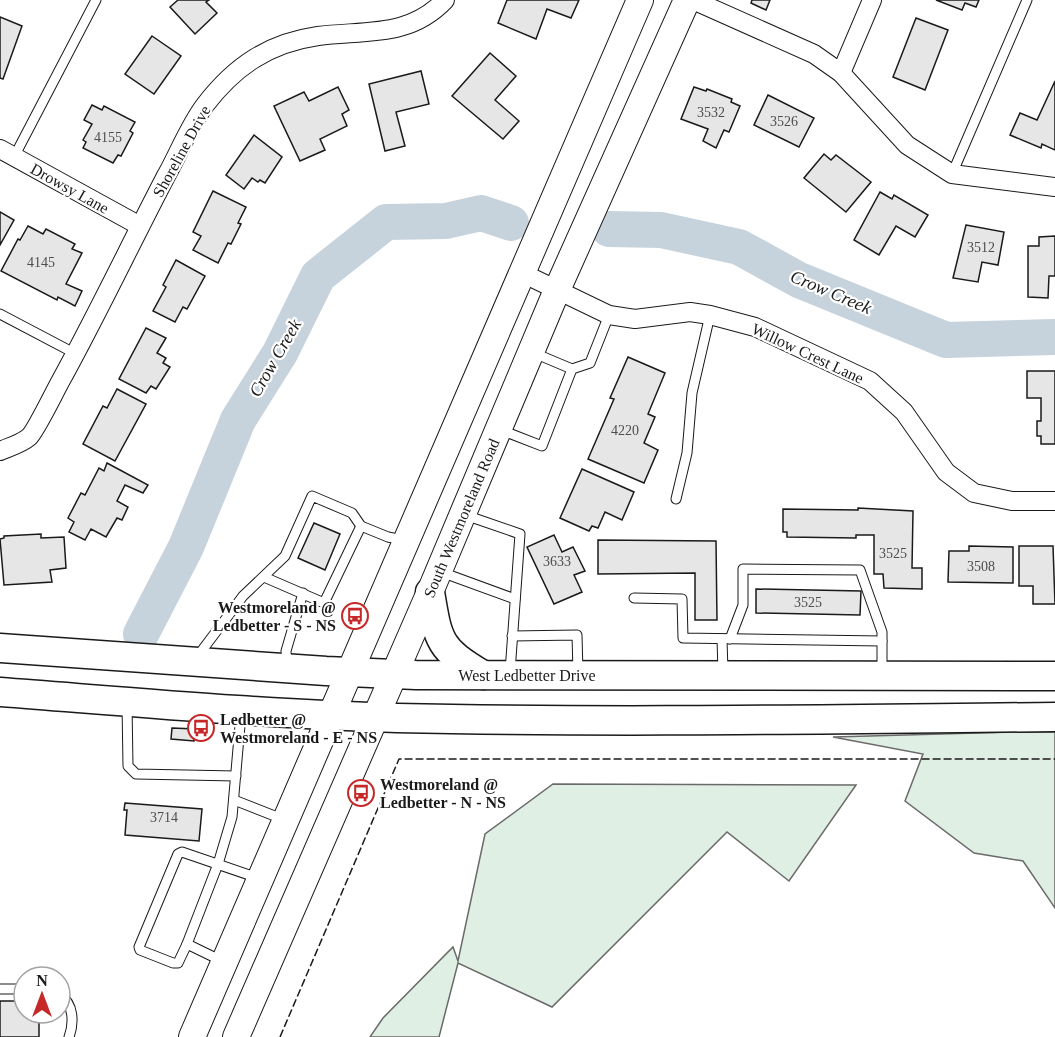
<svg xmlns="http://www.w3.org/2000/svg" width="1055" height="1037" font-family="Georgia,serif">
<rect width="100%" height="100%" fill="#fff"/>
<g fill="#e0efe3" stroke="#6a6a6a" stroke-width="1.5">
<polygon points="1014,732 1055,732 1055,908 1023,861 974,853 905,801 923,754 833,737"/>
<polygon points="553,784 856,785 789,881 727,832 552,1007 458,963 439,1037 370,1037 383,1018 453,947 458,961 485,834"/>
</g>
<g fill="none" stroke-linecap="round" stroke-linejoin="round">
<g stroke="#c6d2dc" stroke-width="36">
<polyline points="609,229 661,230 739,247 799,280 946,340 1055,337"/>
<polyline points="141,634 186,547 238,420 280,353 318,276 386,222 446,221 481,213 511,223"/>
</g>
</g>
<g fill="#e6e6e6" stroke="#1a1a1a" stroke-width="1.5">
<polygon points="178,0 209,0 206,2 217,13 195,34 170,7"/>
<polygon points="507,0 579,0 571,18 547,9 536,39 498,23"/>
<polygon points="752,0 770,0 766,10 751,3"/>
<polygon points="936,0 979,0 976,7 965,3 962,10"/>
<polygon points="0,17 22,26 3,79 0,78"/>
<polygon points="916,18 948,30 925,90 893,77"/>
<polygon points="152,36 181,56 154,94 125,74"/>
<polygon points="490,53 516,76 495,100 519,121 503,139 452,96"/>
<polygon points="421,71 429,104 396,112 405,146 385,151 369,84"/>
<polygon points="1055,81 1055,150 1042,144 1041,148 1010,135 1020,113 1037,120"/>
<polygon points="338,87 349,110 342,114 347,126 320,139 325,150 300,161 274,106 304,92 309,101"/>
<polygon points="694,87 706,91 707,89 732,99 731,102 740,106 729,132 724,130 716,148 703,141 708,129 681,119"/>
<polygon points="768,95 814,118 799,147 754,125"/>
<polygon points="92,105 102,110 104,106 135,122 130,131 133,133 121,156 118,155 113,163 83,148 86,142 83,140 92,124 84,120"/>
<polygon points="254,135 282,157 265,183 260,180 258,182 252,178 244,189 226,175"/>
<polygon points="824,154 831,160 836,155 871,182 846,212 804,178"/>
<polygon points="213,191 246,207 238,223 241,224 231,244 228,243 218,263 193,250 201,236 193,232"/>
<polygon points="880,192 892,199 894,195 928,215 915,237 896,226 879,255 854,240"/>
<polygon points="0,212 14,220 0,245"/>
<polygon points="966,225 1004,232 998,265 982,262 978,282 953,278"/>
<polygon points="28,226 43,234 46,229 75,244 72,249 82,253 66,284 82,291 75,306 58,297 57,300 1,271 18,239 20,240"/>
<polygon points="1055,236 1055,276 1049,276 1048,298 1028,297 1028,246 1039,246 1039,237"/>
<polygon points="176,260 205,276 187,309 183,307 175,322 153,311 166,287 163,285"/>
<polygon points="146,328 166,338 157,353 166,358 163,363 170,367 156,389 151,386 146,393 119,379"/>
<polygon points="628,357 665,373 648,414 655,417 644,443 658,450 644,483 588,459 614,399 610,398"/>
<polygon points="1027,371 1055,371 1055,444 1041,444 1041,436 1037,436 1037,421 1041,421 1041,398 1027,398"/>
<polygon points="117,389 146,404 115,461 83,444 103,406 107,408"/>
<polygon points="107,463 148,485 143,493 125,485 117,501 128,507 122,520 117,518 106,537 91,529 85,540 69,532 74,522 68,518 81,493 85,495 99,468 104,471"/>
<polygon points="582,469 634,492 622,520 605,512 598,528 592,526 589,531 560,518"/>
<polygon points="858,508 913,511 912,568 922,568 922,589 884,588 883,574 874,574 874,535 856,535 856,538 787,537 787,532 783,532 783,509 858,510"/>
<polygon points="314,523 340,534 325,570 298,558"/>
<polygon points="41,534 41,538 64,537 66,568 50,570 52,582 4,585 0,539 4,538 4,536"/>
<polygon points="554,535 562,552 573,547 585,571 574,575 582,592 554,604 527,547"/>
<polygon points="598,540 716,541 717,620 695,620 695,573 598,574"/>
<polygon points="969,546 1013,547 1013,583 948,582 949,551 969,551"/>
<polygon points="1019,546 1053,546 1055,604 1033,604 1033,586 1019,586"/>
<polygon points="756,589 861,591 860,615 756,613"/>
<polygon points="172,728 195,729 194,741 171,739"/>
<polygon points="125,803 202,809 199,841 125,835 127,810 124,810"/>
<polygon points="0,1001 24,1001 24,1013 39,1013 39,1037 0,1037"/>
</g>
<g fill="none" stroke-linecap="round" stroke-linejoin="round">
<defs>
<g id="lane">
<polyline points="14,157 96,0"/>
<polyline points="952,174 1027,0"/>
<polyline points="0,314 76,354"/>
<polyline points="572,369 590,363 609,315"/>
<polyline points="501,430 542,446 572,369 534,353"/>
<polyline points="676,499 687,453 692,393 710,315"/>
<polyline points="465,515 520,534 510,672"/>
<polyline points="441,572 515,599"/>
<polyline points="264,577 324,603 361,526"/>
<polyline points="634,598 682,599 683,638 882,641"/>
<polyline points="512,636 577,635 578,673"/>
<polyline points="722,639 723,672"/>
<polyline points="730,639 743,605 743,569 860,570 882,632 882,672"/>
<polyline points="197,657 243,596 285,556 312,496 352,513 361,526 388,537 403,540"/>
<polyline points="287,666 286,651 303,593"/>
<polyline points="127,704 128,766 136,774 236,776"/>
<polyline points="234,800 285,820"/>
<polyline points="187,944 178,963 173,963 140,950 139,947 178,854 182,852 258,878"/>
<polyline points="222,961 187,944 218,864 232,817 241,714"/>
<polyline points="0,989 24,989"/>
<path d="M60,995C74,1004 74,1023 69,1037"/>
</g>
<g id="street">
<polyline points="693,0 814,54 841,73 907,145 952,174 1055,187"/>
<polyline points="841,73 872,0"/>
<polyline points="0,149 140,226"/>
<polyline points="522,273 609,315 635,319 690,312 710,315 755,327 870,381 904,412 946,472 974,493 1012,501 1055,501"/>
<path d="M0,451C9,447 21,444 29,437C35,432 54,393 60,382C97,315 130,245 166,176C179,153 189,126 205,105C235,66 269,43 318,36C365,30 409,38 445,0"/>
</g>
<g id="secondary">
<polyline points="192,1037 640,0"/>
<polyline points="236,1037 430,592 557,290 687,0"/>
</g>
<g id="primary">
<path d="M430,592C438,641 439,649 483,675"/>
<polyline points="0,648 326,671 416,675 1055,676"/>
<path d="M0,692C132,702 264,714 397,718C616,723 836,719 1055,717"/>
</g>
</defs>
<use href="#lane" stroke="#1a1a1a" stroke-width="11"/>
<use href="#street" stroke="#1a1a1a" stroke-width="20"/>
<use href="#secondary" stroke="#1a1a1a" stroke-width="28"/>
<use href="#primary" stroke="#1a1a1a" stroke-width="31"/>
<use href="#lane" stroke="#fff" stroke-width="9"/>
<use href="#street" stroke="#fff" stroke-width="18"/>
<use href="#secondary" stroke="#fff" stroke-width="26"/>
<use href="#primary" stroke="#fff" stroke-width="28"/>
<polyline stroke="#1a1a1a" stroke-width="1.5" stroke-dasharray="8 3" stroke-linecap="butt" points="280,1037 399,759 1055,759"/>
</g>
<defs>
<symbol id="bus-ring" viewBox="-11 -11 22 22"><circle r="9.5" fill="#fff" stroke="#c62828" stroke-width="1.5"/><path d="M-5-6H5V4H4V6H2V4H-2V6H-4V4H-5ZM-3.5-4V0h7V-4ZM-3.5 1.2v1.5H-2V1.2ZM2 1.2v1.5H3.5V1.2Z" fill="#c62828"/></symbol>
</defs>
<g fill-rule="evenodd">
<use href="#bus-ring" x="340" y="601" width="30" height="30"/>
<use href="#bus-ring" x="186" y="713" width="30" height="30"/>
<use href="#bus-ring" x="346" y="778" width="30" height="30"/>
</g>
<g text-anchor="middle" stroke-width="4.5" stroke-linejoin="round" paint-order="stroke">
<g font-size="14" fill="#4d4d4d">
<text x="711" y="117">3532</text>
<text x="784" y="126">3526</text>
<text x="108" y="142">4155</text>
<text x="981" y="252">3512</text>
<text x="41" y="267">4145</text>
<text x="625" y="435">4220</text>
<text x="893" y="558">3525</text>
<text x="557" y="566">3633</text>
<text x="981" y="571">3508</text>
<text x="808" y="607">3525</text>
<text x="164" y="822">3714</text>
</g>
<g font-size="16" fill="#1a1a1a" stroke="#fff">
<text transform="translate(181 151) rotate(-61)" y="6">Shoreline Drive</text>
<text transform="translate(70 188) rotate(29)" y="6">Drowsy Lane</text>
<text transform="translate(808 353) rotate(25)" y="6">Willow Crest Lane</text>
<text transform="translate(461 518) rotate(-67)" y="6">South Westmoreland Road</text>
<text x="527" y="681">West Ledbetter Drive</text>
</g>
<g font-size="16" font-weight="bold" fill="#1a1a1a" stroke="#fff" text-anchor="start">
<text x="336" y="613" text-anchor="end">Westmoreland @<tspan x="336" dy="18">Ledbetter - S - NS</tspan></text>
<text x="220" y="725">Ledbetter @<tspan x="220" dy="18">Westmoreland - E - NS</tspan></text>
<text x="380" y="790">Westmoreland @<tspan x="380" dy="18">Ledbetter - N - NS</tspan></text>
</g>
<g font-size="18" font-style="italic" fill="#1a1a1a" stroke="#fff">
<text transform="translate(831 292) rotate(23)" y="6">Crow Creek</text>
<text transform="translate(275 358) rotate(-60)" y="6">Crow Creek</text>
</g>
</g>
<g transform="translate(42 995)"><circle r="28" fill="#ffffff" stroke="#a3a3a3" stroke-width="1.5"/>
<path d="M0-4.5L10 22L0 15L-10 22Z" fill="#c62828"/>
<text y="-9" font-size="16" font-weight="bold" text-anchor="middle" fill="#1a1a1a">N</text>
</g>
</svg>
